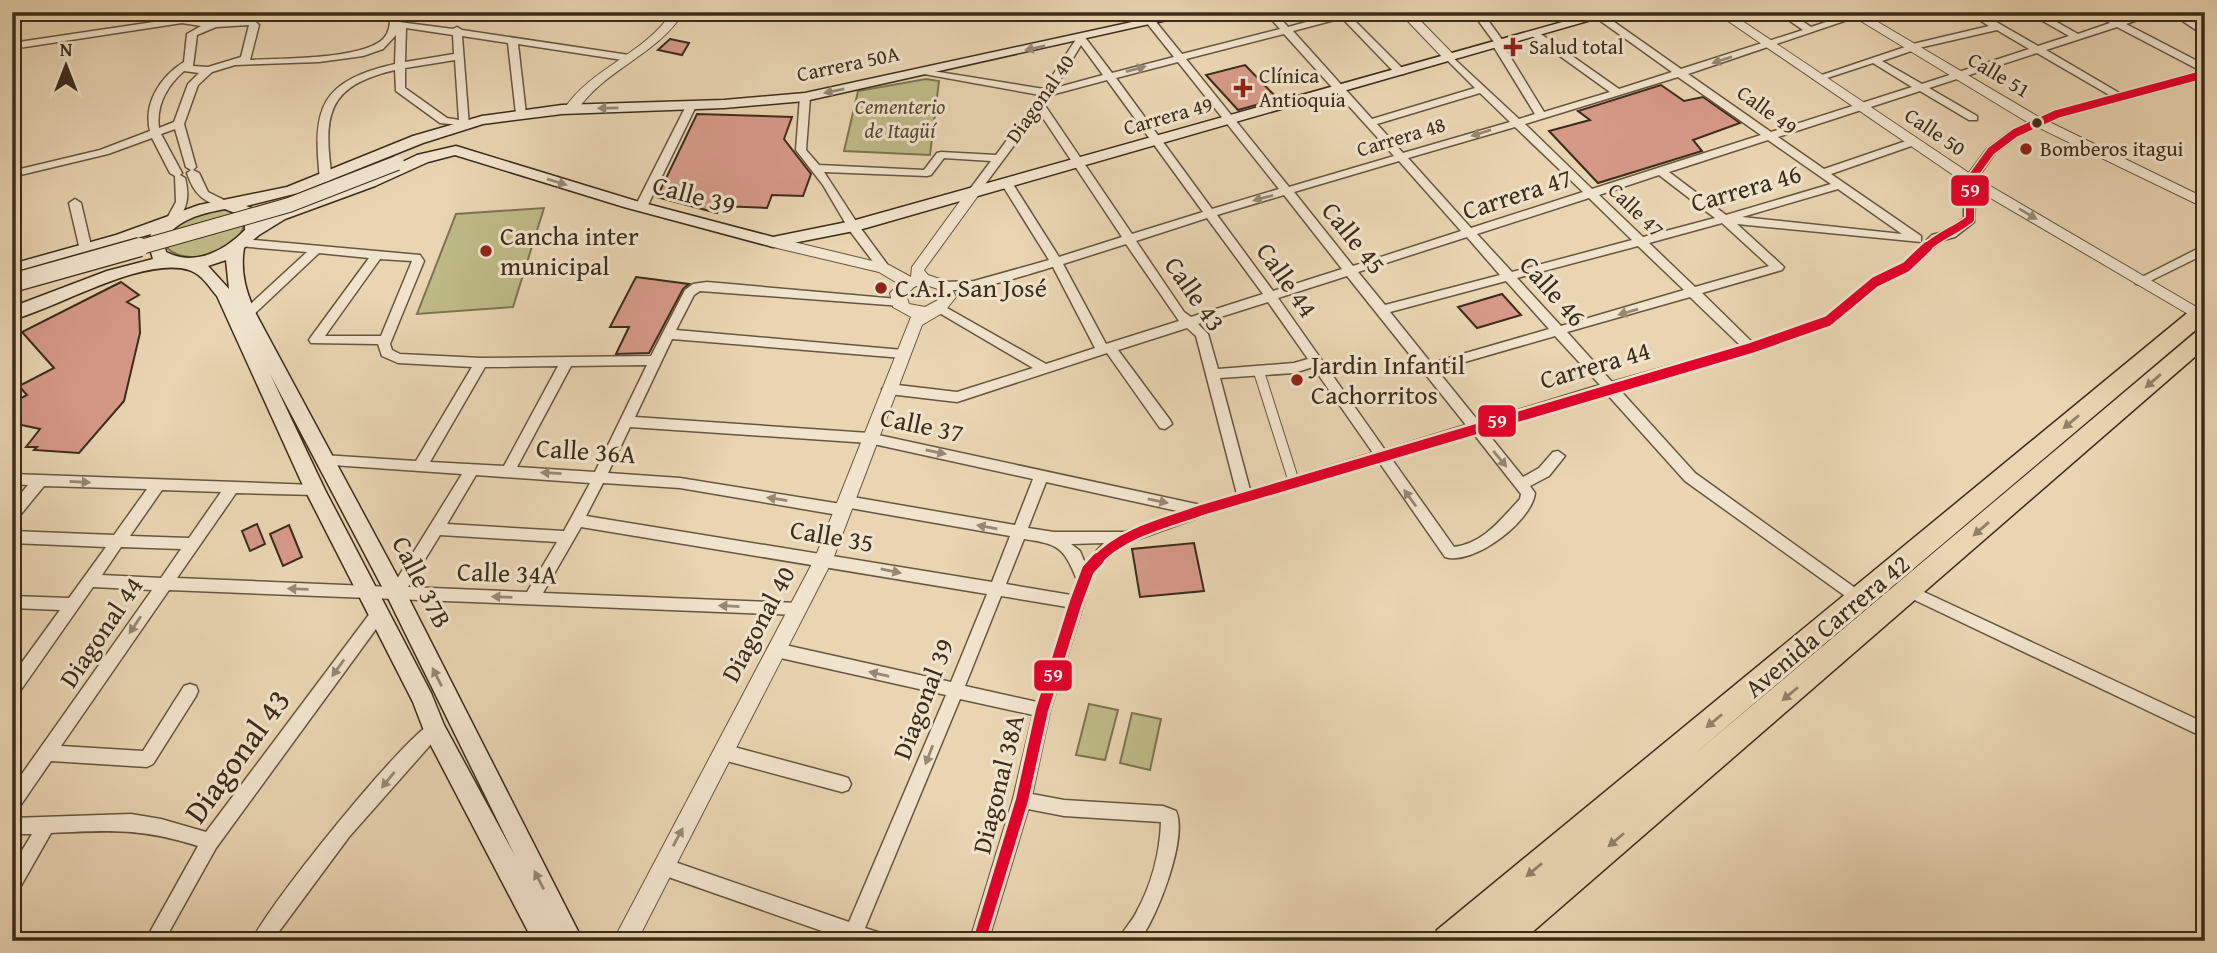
<svg xmlns="http://www.w3.org/2000/svg" width="2217" height="953" font-family="'Gentium Book Plus',serif">
<rect width="100%" height="100%" fill="#e9d5b2"/>
<filter id="stains"><feTurbulence type="fractalNoise" baseFrequency=".00286" numOctaves="4"/><feColorMatrix values="0 0 0 0 .2 0 0 0 0 .09 0 0 0 0 .02 0 0 0 .5 -.17"/></filter>
<radialGradient id="worn" r=".72"><stop offset=".6" stop-color="#630" stop-opacity="0"/><stop offset="1" stop-color="#630" stop-opacity=".3"/></radialGradient>
<g fill="#bebb87" stroke="#7c7450" stroke-width="2">
<polygon points="926,79 939,81 930,155 844,151 858,91"/>
<polygon points="544,208 513,307 417,314 456,214"/>
<path d="M227,209L245,217C246,250 193,269 168,249C166,220 204,211 227,209Z"/>
<polygon points="1089,704 1118,710 1105,760 1076,755"/>
<polygon points="1132,713 1161,719 1150,770 1120,763"/>
</g>
<g fill="#d69988" stroke="#3b2c19" stroke-width="2">
<polygon points="670,39 689,43 682,55 658,50"/>
<polygon points="1245,65 1278,99 1238,110 1206,75"/>
<polygon points="1661,85 1684,101 1703,97 1740,123 1693,140 1702,151 1598,183 1549,131 1590,120 1578,111"/>
<polygon points="697,114 792,117 784,139 811,174 803,196 772,195 767,208 720,206 717,213 657,197"/>
<polygon points="636,277 689,284 683,289 649,353 616,354 629,327 610,327"/>
<polygon points="121,282 139,295 127,302 139,309 140,333 124,401 79,453 34,450 37,447 26,447 40,429 12,423 12,403 27,395 19,386 54,368 22,332"/>
<polygon points="1502,294 1521,315 1477,328 1458,307"/>
<polygon points="257,524 265,544 250,551 242,531"/>
<polygon points="289,525 302,557 283,566 270,534"/>
<polygon points="1194,543 1204,591 1140,597 1132,549"/>
</g>
<g fill="none" stroke-linecap="round" stroke-linejoin="round">
<defs>
<polyline id="pedestrian" points="1259,372 1294,482"/>
<g id="minor">
<path d="M135,12H156L210,22L254,20L259,25L250,60C279,58 364,60 384,38C390,32 390,21 391,12H401L399,22L453,29L457,27L462,30L629,55L634,58L629,61L518,44L526,114L521,117L516,114L508,43L462,36L469,126L440,123L396,91L395,70C326,86 323,115 332,179L326,182L320,179C312,107 321,81 395,64L396,35L383,49L363,56L319,62L235,65L212,72L198,85L184,124L196,167L193,170L199,173L208,192L232,204L226,208C205,203 194,195 187,173L191,170L186,167L175,129L161,134L182,173L180,175L185,178C190,197 187,209 175,225L171,226L165,222L176,202L175,176L170,173L152,138L108,154L12,177V171L100,150L150,131C143,103 161,76 184,62L187,34L201,26L182,23L12,49V43L167,20ZM249,25L241,57L208,67L193,66L197,35L216,27ZM406,28L453,35L454,54L405,62ZM455,60L459,120L447,118L405,88V68ZM184,71L199,73L188,84L174,122L159,128C156,105 167,86 184,71Z"/>
<path d="M1138,12H1148L1182,54L1280,29L1265,12H1275L1288,27L1343,12H1360L1350,16L1404,70V74H1396L1342,18L1293,31L1372,119L1475,88L1446,59V55L1449,54L1519,119L1535,114L1492,44L1494,42L1472,12H1482L1503,41L1505,43L1503,45L1544,112L1610,92L1532,36V32H1538L1619,89L1672,72L1588,12H1600L1681,69L1803,30L1777,12H1789L1811,27L1856,12H1871L1688,74L1771,132L1912,87L1873,63L1818,81L1813,78L1917,43L1989,26L1967,12H1979L2038,46L2069,36L2027,12H2039L2078,34L2110,23L2090,12H2103L2119,21L2145,12H2160L2126,24L2205,65V77L2061,116L2019,135L1995,153L1976,180L1974,222L1955,237L1940,241L1910,270L1879,285L1832,324L1756,351L1619,389L1695,473L1865,595L1868,599L1865,603L1860,605L1855,603L1685,481L1606,393L1485,430L1523,477L1539,468L1553,452L1558,451L1565,456L1549,476L1530,486L1535,493C1532,521 1474,566 1445,557L1379,462L1205,515L1133,541L1114,551L1094,573L1084,602L1050,710L1032,794L1064,800L1163,806L1176,811C1188,838 1157,918 1139,941H1118C1122,931 1131,923 1136,913C1151,886 1160,853 1161,822L1064,816L1028,809L988,941H970L1013,800L1033,715L960,699L865,928L884,934L886,941H841L842,938L657,873L654,867L657,861L663,858L849,922L946,695L776,657L770,655L768,650L770,645L776,643L951,682L987,594L581,527L543,593L798,603L803,604L806,609L803,614L798,615L169,590L61,746L143,751L184,686L190,684L196,686L198,691L196,696L153,764L147,767L51,761L18,809L12,811V788L152,590L93,587L18,694L12,696V676L60,610L12,608V596L69,598L106,547L12,543V531L114,535L147,489L44,486L17,519L12,521V504L28,485L12,484V474L315,485L320,486L322,490L320,494L315,495L236,493L177,578L392,587L462,474L318,464L316,460L323,455L416,461L472,367L398,363L382,356L378,344L311,343L309,340L311,337L369,258L319,253L251,317H243L241,314L243,311L307,252L238,246L236,243L242,239L420,255L424,261L390,344L392,350L400,354L481,358L651,356L685,290L693,284L707,282L898,299L904,303L902,306L700,291L694,295L676,330L903,350L909,354L903,358L672,339L635,417L869,433L1201,505L1237,494L1196,336L1187,328L1118,350L1170,420L1172,424L1165,429L1160,428L1107,353L957,402L889,394L882,389L889,384L957,392L1033,368L936,311L934,308L940,304L1046,364L1095,348L1053,267C1031,273 954,300 938,286L944,282L974,281L1049,260L1001,183L1003,181H1011L1059,257L1122,237L1039,112L977,195H969L967,193L991,161L944,158L931,175L927,176L824,172L859,226L890,268L884,272L880,271L850,231L823,185L796,150L800,97L805,94L810,97L806,150L819,165L924,170L937,153L941,152L996,155L1040,95L924,74L920,73V69L1044,89L1078,36H1084L1112,73L1174,57ZM2117,27L2201,71H2203L2121,94L2046,50ZM1997,30L2029,49L1922,84L1882,61L1923,47ZM1284,34L1394,156L1289,187L1186,59ZM1081,45L1103,75L1055,88ZM2037,53L2111,96L2053,112L2011,131L1987,149L1964,180V218L1947,231L1932,235L1902,264L1871,279L1824,318L1753,343L1702,293L1782,270L1784,267L1737,224L1921,242V236L1831,174L1917,144V140H1909L1824,169L1778,137L1920,91L1969,120H1977V116L1929,88ZM1178,62L1279,189L1212,209L1116,78ZM1678,77L1761,135L1592,189L1525,124ZM1107,80L1203,212L1132,234L1044,104L1051,95ZM1480,93L1510,122L1403,153L1377,124ZM1515,127L1583,192L1471,228L1408,158ZM1768,140L1831,184L1726,215L1669,172ZM1399,161L1461,231L1353,266L1294,192ZM1659,175L1715,218L1643,237L1599,195ZM1838,189L1902,234L1742,217ZM1284,195L1342,269L1273,291L1217,215ZM1589,198L1632,240L1512,272L1477,234ZM1207,218L1263,294L1191,317L1184,312L1136,241ZM1722,223L1769,266L1695,287L1649,243ZM1467,237L1500,275L1385,305L1358,272ZM1126,244L1179,321L1106,344L1063,264ZM1638,246L1684,290L1561,326L1517,278ZM380,259L412,261L381,336H325ZM1347,276L1466,425L1385,450L1278,298ZM1506,281L1549,329L1431,363L1390,312ZM1690,297L1741,346L1612,382L1567,332ZM1268,302L1308,359L1294,363L1218,369L1208,334L1198,324ZM1555,336L1600,385L1479,422L1437,370ZM647,365L595,472L517,467L571,366ZM558,366L504,466L430,462L485,367ZM1313,367L1373,453L1250,490L1220,378L1294,373ZM630,427L869,443L1033,479L1015,525L847,496L842,498L841,504L680,478L608,473ZM1473,433L1521,494L1520,499C1500,520 1484,543 1454,547L1391,458ZM476,475L590,483L564,531L447,524ZM1046,482L1182,512L1125,532H1054L1028,528ZM603,483L680,488L844,516L849,514L850,508L1010,536L992,582L586,516ZM162,490L221,492L189,538L130,536ZM440,535L557,542L527,592L408,587ZM1024,539C1058,544 1064,547 1077,580L1071,595L1006,584ZM1104,543L1085,563L1080,551L1071,544ZM121,547L181,549L161,578L102,575ZM1001,596L1067,607L1037,702L965,686Z"/>
<polygon points="2169,12 2181,12 2205,28 2205,36"/>
<polygon points="691,103 696,106 647,207 645,209 637,209 635,207 686,106"/>
<polygon points="75,199 81,203 92,250 86,254 80,250 69,203"/>
<polygon points="2205,245 2205,254 2144,284 2136,284 2134,281"/>
<polygon points="1909,585 2205,723 2205,738 1904,595 1901,591 1904,587"/>
<path d="M379,607L384,608L387,613L384,618L216,848L164,941H145L198,846C141,828 110,830 51,833L18,891L12,894V867L32,834H12V818L131,814L161,819L206,832L374,608Z"/>
<path d="M434,722L440,724L442,729L440,734L349,837L272,941H252C265,909 407,732 434,722Z"/>
<polygon points="723,744 842,776 848,778 851,784 848,790 842,792 723,760 717,757 715,752 717,747"/>
</g>
<g id="tertiary">
<path d="M672,12H684C656,56 604,69 576,112H566L564,109C592,67 645,54 672,12Z"/>
<polygon points="1399,12 1412,12 1453,54 1453,60 1445,60"/>
<polygon points="1715,12 1729,12 1975,177 2205,312 2205,324 1965,183"/>
<polygon points="1846,12 1861,12 2037,116 2205,198 2205,208 2027,122"/>
<path d="M973,189L980,193L924,270L928,275L949,282L956,297L944,312L922,325L833,559L637,941H613L815,558L911,317L893,307L890,293L899,284L879,272L773,247L766,242L773,237L889,265L911,277L912,267L968,190ZM923,284L938,289V300L925,307L909,304L906,295L914,287Z"/>
</g>
<path id="secondary" d="M1178,12H1203L805,101L724,108L562,114L483,124L423,143L298,193L246,206L259,211L261,219L289,205L365,180L417,155L456,146L636,201L773,237L852,221L1598,12H1619L859,230L773,247L624,207L455,155L428,162L375,186L285,219L259,235L244,248C240,272 246,292 256,314L403,587L583,941H533L426,736L413,702L305,490L217,296C209,287 202,274 189,270C144,256 59,307 12,320V307L107,271L153,259L148,243L151,234L12,274V264L116,235L199,205L287,187L413,136L482,116L562,105L724,100L805,93ZM225,209L245,217V230C224,251 195,267 166,252L164,243C173,220 203,213 225,209ZM226,260L229,289L208,266ZM270,374L388,598L515,856L444,725L431,693L325,490Z"/>
<polygon id="trunk" points="2205,303 2205,322 1685,762 2197,331 2205,328 2205,348 1522,941 1481,941 1485,931 1473,941 1432,941 1437,930 2197,305"/>
</defs>
<use href="#pedestrian" stroke="#66563f" stroke-width="12"/>
<use href="#minor" stroke="#66563f" stroke-width="3"/>
<use href="#tertiary" stroke="#66563f" stroke-width="2"/>
<use href="#secondary" stroke="#3b2c19" stroke-width="3"/>
<use href="#trunk" stroke="#3b2c19" stroke-width="3"/>
<use href="#pedestrian" stroke="#f1e4cd" stroke-width="10"/>
<use href="#minor" fill="#f1e4cd" fill-rule="evenodd"/>
<use href="#tertiary" fill="#f1e4cd" fill-rule="evenodd"/>
<use href="#secondary" fill="#f1e4cd" fill-rule="evenodd"/>
<use href="#trunk" fill="#e9d5b2" fill-rule="evenodd"/>
<defs>
<polyline id="secondary-bridge-far1" points="134,249 289,205 397,163"/>
<polyline id="secondary-bridge" points="12,283 140,247"/>
</defs>
<use href="#secondary-bridge-far1" stroke="#3b2c19" stroke-width="16" stroke-linecap="butt"/>
<use href="#secondary-bridge" stroke="#3b2c19" stroke-width="21" stroke-linecap="butt"/>
<use href="#secondary-bridge-far1" stroke="#f1e4cd" stroke-width="14"/>
<use href="#secondary-bridge" stroke="#f1e4cd" stroke-width="18"/>
<defs>
<path id="bus-1-far2" d="M1925,249C1938,236 1955,231 1970,219V180L1991,151L2015,133L2057,114L2205,74"/>
<path id="bus-1-far1" d="M1096,561C1123,532 1166,523 1202,510L1751,348L1828,321L1875,282L1906,267L1927,247"/>
<polyline id="bus-1" points="979,941 1022,800 1042,710 1076,602 1088,570 1098,559"/>
</defs>
<use href="#bus-1-far2" stroke="#f1e4cd" stroke-width="11"/>
<use href="#bus-1-far1" stroke="#f1e4cd" stroke-width="15"/>
<use href="#bus-1" stroke="#f1e4cd" stroke-width="18"/>
<use href="#bus-1-far2" stroke="#e4002b" stroke-width="8"/>
<use href="#bus-1-far1" stroke="#e4002b" stroke-width="10"/>
<use href="#bus-1" stroke="#e4002b" stroke-width="12"/>
</g>
<defs><path id="oneway-solid" d="M-6-.8H1V-3.2L6.5 0L1 3.2V.8H-6Z" transform="scale(1.75)"/></defs>
<g fill="#968873">
<use href="#oneway-solid" transform="translate(1035 48) rotate(168)"/>
<use href="#oneway-solid" transform="translate(1722 60) rotate(162)"/>
<use href="#oneway-solid" transform="translate(1136 69) rotate(-15)"/>
<use href="#oneway-solid" transform="translate(834 91) rotate(168)"/>
<use href="#oneway-solid" transform="translate(608 108) rotate(179)"/>
<use href="#oneway-solid" transform="translate(1481 133) rotate(163)"/>
<use href="#oneway-solid" transform="translate(557 182) rotate(17)"/>
<use href="#oneway-solid" transform="translate(1263 198) rotate(165)"/>
<use href="#oneway-solid" transform="translate(2028 214) rotate(31)"/>
<use href="#oneway-solid" transform="translate(1628 312) rotate(164)"/>
<use href="#oneway-solid" transform="translate(936 452) rotate(12)"/>
<use href="#oneway-solid" transform="translate(1500 459) rotate(50)"/>
<use href="#oneway-solid" transform="translate(551 473) rotate(-177)"/>
<use href="#oneway-solid" transform="translate(80 482) rotate(3)"/>
<use href="#oneway-solid" transform="translate(1410 498) rotate(-126)"/>
<use href="#oneway-solid" transform="translate(777 499) rotate(-171)"/>
<use href="#oneway-solid" transform="translate(1158 501) rotate(12)"/>
<use href="#oneway-solid" transform="translate(987 527) rotate(-170)"/>
<use href="#oneway-solid" transform="translate(891 571) rotate(11)"/>
<use href="#oneway-solid" transform="translate(298 589) rotate(-178)"/>
<use href="#oneway-solid" transform="translate(502 597) rotate(-178)"/>
<use href="#oneway-solid" transform="translate(729 606) rotate(-177)"/>
<use href="#oneway-solid" transform="translate(135 625) rotate(124)"/>
<use href="#oneway-solid" transform="translate(338 668) rotate(126)"/>
<use href="#oneway-solid" transform="translate(879 674) rotate(-167)"/>
<use href="#oneway-solid" transform="translate(437 677) rotate(-117)"/>
<use href="#oneway-solid" transform="translate(929 755) rotate(111)"/>
<use href="#oneway-solid" transform="translate(388 780) rotate(129)"/>
<use href="#oneway-solid" transform="translate(678 837) rotate(-62)"/>
<use href="#oneway-solid" transform="translate(539 880) rotate(-117)"/>
</g>
<g fill="#928066">
<use href="#oneway-solid" transform="translate(2153 381) rotate(139)"/>
<use href="#oneway-solid" transform="translate(2071 422) rotate(140)"/>
<use href="#oneway-solid" transform="translate(1981 529) rotate(139)"/>
<use href="#oneway-solid" transform="translate(1790 694) rotate(140)"/>
<use href="#oneway-solid" transform="translate(1714 721) rotate(140)"/>
<use href="#oneway-solid" transform="translate(1616 840) rotate(140)"/>
<use href="#oneway-solid" transform="translate(1534 870) rotate(140)"/>
</g>
<g fill="#8f2418" stroke="#f1e4cd" stroke-width="2.5">
<path d="M1509.5 36.5h7v7h7v7h-7v7h-7v-7h-7v-7h7z"/>
<path d="M1239.5 77.5h7v7h7v7h-7v7h-7v-7h-7v-7h7z"/>
<circle cx="2026" cy="149" r="7"/>
<circle cx="486" cy="251" r="7"/>
<circle cx="881" cy="288" r="7"/>
<circle cx="1297" cy="380" r="7"/>
</g>
<circle fill="#3b2c19" stroke="#f1e4cd" stroke-width="2.5" cx="2037" cy="123" r="6"/>
<g text-anchor="middle" stroke-width="6" stroke-linejoin="round" paint-order="stroke">
<g font-size="21" fill="#3b2c19" stroke="#f1e4cd" text-anchor="start">
<text x="1529" y="54">Salud total</text>
<text x="1259" y="83">Clínica<tspan x="1259" dy="24">Antioquia</tspan></text>
<text x="2040" y="156">Bomberos itagui</text>
</g>
<g font-size="21" fill="#3b2c19" stroke="#f1e4cd">
<text transform="translate(848 64) rotate(-12)" y="7">Carrera 50A</text>
<text transform="translate(1999 75) rotate(31)" y="7">Calle 51</text>
<text transform="translate(1040 99) rotate(-55)" y="7">Diagonal 40</text>
<text transform="translate(1767 110) rotate(36)" y="7">Calle 49</text>
<text transform="translate(1168 116) rotate(-16)" y="7">Carrera 49</text>
<text transform="translate(1935 132) rotate(34)" y="7">Calle 50</text>
<text transform="translate(1401 137) rotate(-17)" y="7">Carrera 48</text>
<text transform="translate(1636 210) rotate(44)" y="7">Calle 47</text>
</g>
<g font-size="21" font-style="italic" fill="#55492f" stroke="#f1e4cd">
<text x="900" y="114">Cementerio<tspan x="900" dy="24">de Itagüí</tspan></text>
</g>
<g font-size="26" fill="#3b2c19" stroke="#f1e4cd">
<text transform="translate(1746 188) rotate(-16)" y="9">Carrera 46</text>
<text transform="translate(1517 194) rotate(-18)" y="9">Carrera 47</text>
<text transform="translate(694 195) rotate(15)" y="9">Calle 39</text>
<text transform="translate(1354 238) rotate(51)" y="9">Calle 45</text>
<text transform="translate(1287 280) rotate(55)" y="9">Calle 44</text>
<text transform="translate(1553 291) rotate(48)" y="9">Calle 46</text>
<text transform="translate(1195 294) rotate(55)" y="9">Calle 43</text>
<text transform="translate(1595 365) rotate(-16)" y="9">Carrera 44</text>
<text transform="translate(922 425) rotate(12)" y="9">Calle 37</text>
<text transform="translate(586 451) rotate(4)" y="9">Calle 36A</text>
<text transform="translate(832 536) rotate(10)" y="9">Calle 35</text>
<text transform="translate(507 573) rotate(2)" y="9">Calle 34A</text>
<text transform="translate(422 582) rotate(63)" y="9">Calle 37B</text>
<text transform="translate(758 624) rotate(-62)" y="9">Diagonal 40</text>
<text transform="translate(1827 626) rotate(-40)" y="9">Avenida Carrera 42</text>
<text transform="translate(101 632) rotate(-56)" y="9">Diagonal 44</text>
<text transform="translate(923 699) rotate(-69)" y="9">Diagonal 39</text>
<text transform="translate(998 784) rotate(-76)" y="9">Diagonal 38A</text>
</g>
<g font-size="26" fill="#3b2c19" stroke="#f1e4cd" text-anchor="start">
<text x="500" y="245">Cancha inter<tspan x="500" dy="30">municipal</tspan></text>
<text x="895" y="297">C.A.I. San José</text>
<text x="1311" y="374">Jardin Infantil<tspan x="1311" dy="30">Cachorritos</tspan></text>
</g>
<g font-size="32" fill="#3b2c19" stroke="#f1e4cd">
<text transform="translate(237 756) rotate(-54)" y="11">Diagonal 43</text>
</g>
</g>
<g stroke="#f1e4cd" stroke-width="2.5">
<rect x="1950" y="174" width="40" height="33" rx="7" fill="#e4002b"/>
<rect x="1477" y="404" width="40" height="34" rx="7" fill="#e4002b"/>
<rect x="1033" y="659" width="40" height="33" rx="7" fill="#e4002b"/>
</g>
<g font-size="19" text-anchor="middle" font-weight="bold" fill="#fff">
<text x="1970" y="197">59</text>
<text x="1497" y="428">59</text>
<text x="1053" y="682">59</text>
</g>
<rect width="2217" height="953" fill="none" stroke="#e9d5b2" stroke-width="42"/>
<rect x="14" y="14" width="2189" height="925" fill="none" stroke="#3b2c19" stroke-width="3.5"/>
<rect x="21" y="21" width="2175" height="911" fill="none" stroke="#3b2c19" stroke-width="2"/>
<g transform="translate(66 66)" stroke="#f1e4cd" stroke-width="5" paint-order="stroke">
<path d="M0-5L12 26L0 18L-12 26Z" fill="#3b2c19"/>
<text y="-10" font-size="19" font-weight="bold" text-anchor="middle" fill="#3b2c19">N</text>
</g>
<rect width="100%" height="100%" filter="url(#stains)"/>
<rect width="100%" height="100%" fill="url(#worn)"/>
</svg>
